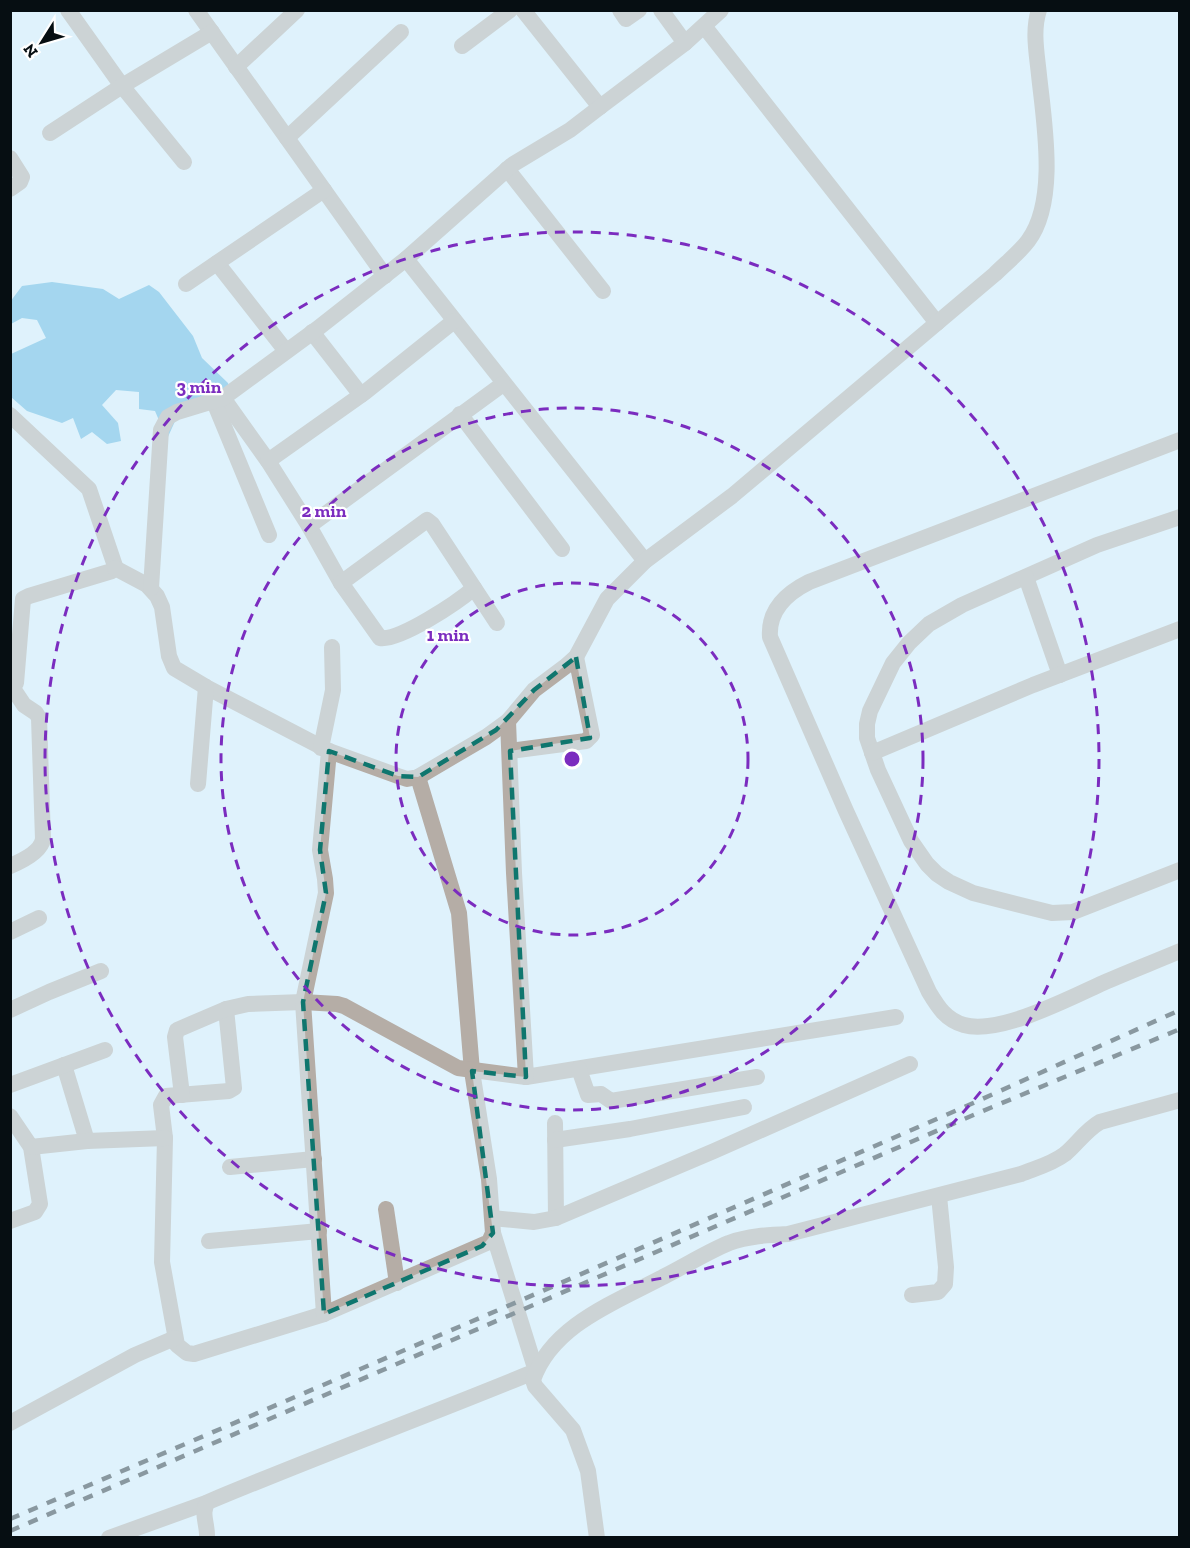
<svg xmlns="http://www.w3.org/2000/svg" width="1190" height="1548" font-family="'Zilla Slab',serif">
<rect width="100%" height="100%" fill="#dff2fc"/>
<polygon fill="#5db4df" points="52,282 103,289 119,299 149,285 159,292 193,336 202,358 228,383 232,395 176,419 167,439 155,411 139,409 139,392 116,390 102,405 118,423 121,441 107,444 92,432 81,439 73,418 62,423 27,411 11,397 11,354 46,338 37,320 22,318 11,324 10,302 22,286"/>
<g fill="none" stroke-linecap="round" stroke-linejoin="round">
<g stroke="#b5ada6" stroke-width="16">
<polyline points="68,10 122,86 184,162"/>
<polyline points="196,10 385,276"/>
<polyline points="523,10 600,107"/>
<polyline points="620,10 626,19 639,10"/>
<polyline points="661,10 685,43"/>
<polyline points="704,26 937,323"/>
<polyline points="462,46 510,10"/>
<polyline points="236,67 297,10"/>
<polyline points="50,133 122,86 212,32"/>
<polyline points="287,138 401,32"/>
<polyline points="10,158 22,177 20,182 10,189"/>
<polyline points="507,169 603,291"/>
<polyline points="406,259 645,561"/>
<polyline points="217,263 286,351"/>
<polyline points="186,284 324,190"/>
<polyline points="312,332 361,395"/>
<path d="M223,398L268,461L309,526L341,583L380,638C400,641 458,602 474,588"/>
<polyline points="214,402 269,535"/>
<polyline points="460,414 562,549"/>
<polyline points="10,415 89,489 115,566 112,571 29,596 23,599 16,683 10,687"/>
<path d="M1180,440L809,582C787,593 768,610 770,637L846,811L929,992C938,1007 946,1020 964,1025C999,1035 1070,998 1103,983C1128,972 1154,962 1180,951"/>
<polyline points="268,461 364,393 454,321"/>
<polyline points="1180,517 1097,545 962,605 929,624 909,643 893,663 870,711 867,724 867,738 878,770 911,841 927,864 937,874 949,882 973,893 1052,913 1073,912 1180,870"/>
<polyline points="309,526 503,384"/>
<polyline points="115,568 147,585 157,596 162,607 169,656 174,668 206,687 329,751 398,776 407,779 418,777 486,737 508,721"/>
<polyline points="1026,577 1060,675"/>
<polyline points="341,583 427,520 432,524 497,623"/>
<polyline points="151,588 161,430 168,417 177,412 223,398 317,329 406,259 512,165 570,130 600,107 685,43 721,10"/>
<polyline points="321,748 333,690 332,647"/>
<polyline points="510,751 586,741 592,735 576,657"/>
<polyline points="872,753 1033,685 1180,629"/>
<polyline points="198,784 206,687"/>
<path d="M10,866C22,861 41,852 43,839L39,718L36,713L24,705L12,687"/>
<polyline points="10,932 39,918"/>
<polyline points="226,1009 234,1088 229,1091 166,1096 161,1105 165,1138 162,1262 177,1345 187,1353 194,1354 324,1314 489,1242 493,1233 489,1179 472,1071 459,913 418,777"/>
<polyline points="10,1010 49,992 101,971"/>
<path d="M896,1017L526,1077L514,873L508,721L534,690L566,666L576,657L607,599L645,561L732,496L995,274C1006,263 1019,253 1028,241C1058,201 1044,122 1039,75C1037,54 1032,31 1039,10"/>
<polyline points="64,1065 87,1141"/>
<polyline points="579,1069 588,1095 601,1094 611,1101 757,1077"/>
<polyline points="10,1085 105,1050"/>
<polyline points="182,1095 175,1037 177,1030 226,1009 248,1004 303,1002 337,1004 344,1006 458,1068 526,1077"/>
<polyline points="10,1116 31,1147 40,1204 35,1212 10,1221"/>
<polyline points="555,1123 556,1218"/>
<polyline points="555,1140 630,1129 744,1107"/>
<polyline points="31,1147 87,1141 165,1138"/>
<polyline points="230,1167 314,1159"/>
<polyline points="386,1209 397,1283"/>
<polyline points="492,1218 534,1222 556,1218 714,1151 910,1064"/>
<polyline points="209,1241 319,1231"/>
<polyline points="912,1295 938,1292 945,1284 946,1267 939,1196"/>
<polyline points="324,1314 303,1002 326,893 325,879 320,850 329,751"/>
<polyline points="10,1423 135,1355 175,1338"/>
<polyline points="109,1538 206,1503"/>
<path d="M207,1538C208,1525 200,1512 208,1502C317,1456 427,1416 536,1371L493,1233"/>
<path d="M597,1538L588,1471L573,1430L535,1386L533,1380C552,1325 616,1302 663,1277C685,1266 707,1252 729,1243C748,1236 768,1235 788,1234L1021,1174C1036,1168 1052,1164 1065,1154C1077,1144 1086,1130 1100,1122L1180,1100"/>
</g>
<g stroke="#232c31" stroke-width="4.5" stroke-dasharray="10 10" stroke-linecap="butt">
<polyline points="10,1519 517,1302 971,1104 1180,1010"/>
<polyline points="10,1531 978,1113 1180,1029"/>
</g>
</g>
<path d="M0 0H1190V1548H0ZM576,657L590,738L510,751L526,1077L472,1071L493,1233L482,1246L324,1314L303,1002L326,893L320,850L329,751L398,776L418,777L496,730L534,690Z" fill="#dff2fc" fill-opacity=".55" fill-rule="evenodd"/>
<path fill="none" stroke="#0f766e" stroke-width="4.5" stroke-dasharray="12 8" stroke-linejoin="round" d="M576,657L590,738L510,751L526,1077L472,1071L493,1233L482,1246L324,1314L303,1002L326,893L320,850L329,751L398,776L418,777L496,730L534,690Z"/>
<g fill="none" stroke="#7b2cbf" stroke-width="3" stroke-dasharray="10 8">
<circle cx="572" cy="759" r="176"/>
<circle cx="572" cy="759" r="351"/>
<circle cx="572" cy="759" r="527"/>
</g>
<circle cx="572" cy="759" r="9" fill="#7b2cbf" stroke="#fff" stroke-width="3"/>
<g font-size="18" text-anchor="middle" font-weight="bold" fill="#7b2cbf" stroke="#fff" stroke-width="4.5" stroke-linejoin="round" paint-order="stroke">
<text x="199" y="393">3 min</text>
<text x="324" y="517">2 min</text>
<text x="448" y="641">1 min</text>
</g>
<rect width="1190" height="1548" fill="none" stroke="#060e12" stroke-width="24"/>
<g transform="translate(42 42) rotate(233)" stroke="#ffffff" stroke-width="4.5" paint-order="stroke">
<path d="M0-4.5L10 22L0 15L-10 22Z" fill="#060e12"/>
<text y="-9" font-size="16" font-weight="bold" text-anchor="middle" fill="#060e12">N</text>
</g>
</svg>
